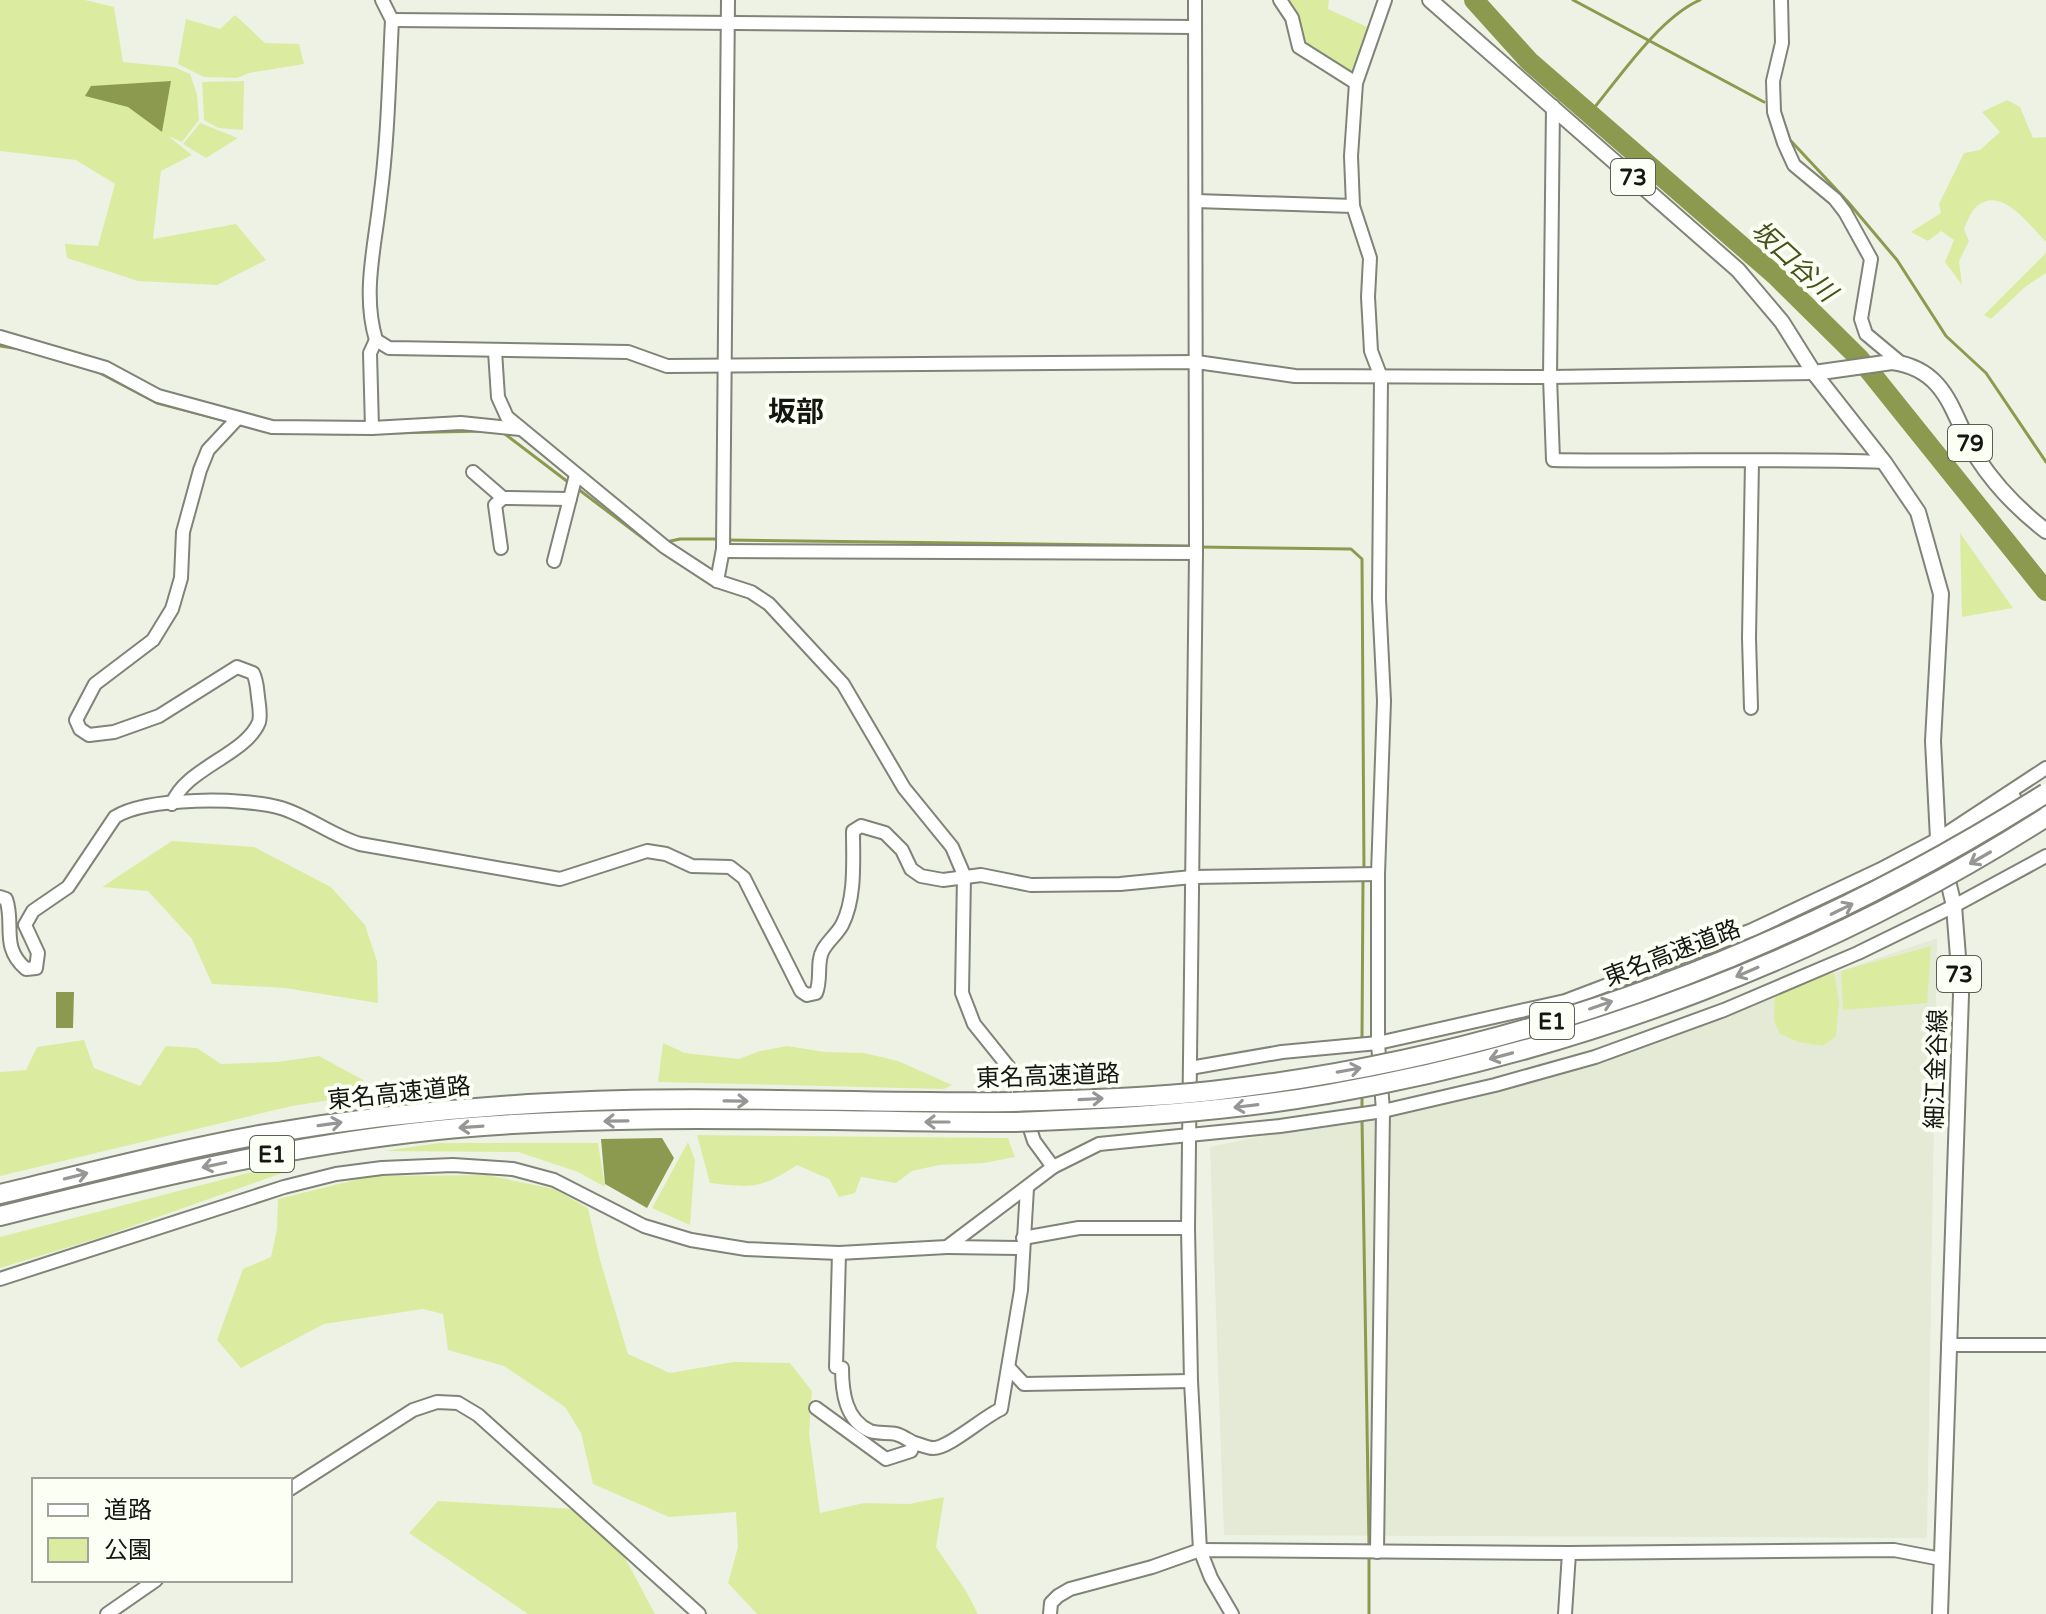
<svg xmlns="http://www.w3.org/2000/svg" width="2046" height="1614" font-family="'Varela Round','Noto Sans JP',sans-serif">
<rect width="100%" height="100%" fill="#eef2e5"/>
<polygon fill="#e4ead5" points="1937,938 1927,1538 1224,1535 1210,1147 1383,1111 1676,1027"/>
<g fill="#dbeca0" fill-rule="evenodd">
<path d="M0,0H85L114,7L123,62L174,67L190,74L197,94L199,120L182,142L168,136L192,155L161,171L153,239L236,224L266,260L217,285L138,281L67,258L65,244L98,246L115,184L76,160L0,151ZM171,81L162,132L128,107L91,87Z"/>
<polygon points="1282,0 1329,0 1328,9 1374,30 1355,79 1299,47"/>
<polygon points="235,15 265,43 299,44 304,64 249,73 237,78 204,77 178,64 186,19 220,29"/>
<polygon points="244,81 243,130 218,128 204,120 202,82"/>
<path d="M2007,100L2020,107L2033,138L2046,137V242C2030,226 2002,185 1977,206C1971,211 1967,222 1964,229L1969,241L1959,261L1962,285L1945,262L1954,240L1941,231L1928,241L1911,232L1941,213L1939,204L1964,153L1980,150L2000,132L1982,112Z"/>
<polygon points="200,123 238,138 206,158 183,144"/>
<polygon points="2046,253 2046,273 2025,287 1991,319 1984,315"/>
<polygon points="1960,533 2013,608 1962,617"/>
<polygon points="172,841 254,847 331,887 365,925 377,961 378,1003 285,988 212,984 192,939 148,891 102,887"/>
<polygon points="1931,946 1927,1003 1843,1010 1841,971"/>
<polygon points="1834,973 1839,1001 1836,1036 1823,1046 1798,1042 1780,1034 1774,1020 1775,988"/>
<polygon points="84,1040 94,1068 140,1086 166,1046 197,1048 221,1064 277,1062 319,1056 363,1080 362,1095 292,1106 0,1176 0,1072 26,1070 37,1047"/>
<polygon points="663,1043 685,1053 739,1059 760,1051 787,1046 825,1052 864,1053 898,1061 952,1085 944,1089 658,1082"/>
<path d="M697,1135L1008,1138L1015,1157L984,1163L939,1165L912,1171L896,1183L861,1177L855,1193L839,1197L829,1179L797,1165C760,1189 753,1188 710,1183Z"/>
<polygon points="688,1142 695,1160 690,1225 652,1208"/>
<polygon points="439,1143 598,1143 605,1187 578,1172 518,1152 384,1151"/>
<polygon points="279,1165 288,1171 99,1238 0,1268 0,1237"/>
<polygon points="487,1175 554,1189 588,1208 600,1260 628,1354 670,1373 733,1362 790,1363 812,1391 809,1433 820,1513 864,1503 909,1504 944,1497 936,1547 966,1591 978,1614 757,1614 728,1583 738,1547 736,1512 669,1517 593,1484 581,1433 565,1407 504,1366 448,1350 443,1314 423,1309 324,1324 241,1368 217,1340 243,1269 271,1257 277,1229 278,1199 371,1176"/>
<polygon points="438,1501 575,1509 624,1556 655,1614 528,1614 409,1533"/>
</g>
<g fill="#8b9a4e">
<polygon points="171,81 162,132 128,107 85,96 91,86"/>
<polygon points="56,992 74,992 73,1028 56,1028"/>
<polygon points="662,1138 674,1158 647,1208 605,1184 601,1139"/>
</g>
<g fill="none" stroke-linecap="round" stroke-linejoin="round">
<g stroke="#8b9a4e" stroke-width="3">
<polyline points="1573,0 1764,102"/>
<polyline points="1780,111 1790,140 1848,202 1897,260 1946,336 1986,373 2046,462"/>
<path d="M1590,113C1619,78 1659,18 1700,0"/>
<polyline points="0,346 20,349"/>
<polyline points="96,371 157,403 219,419"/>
<polyline points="501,431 568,482"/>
<polyline points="281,433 349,434"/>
<polyline points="389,433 485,431"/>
<polyline points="578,489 652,545 655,544"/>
<polyline points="726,540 1191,546"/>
<polyline points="666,542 680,539 719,539"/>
<polyline points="1198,547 1351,549 1362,559 1364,871"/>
<polyline points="1362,1039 1363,879"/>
<polyline points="1362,1111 1362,1095"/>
<polyline points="1362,1119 1369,1547"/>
<polyline points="1369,1614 1369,1555"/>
</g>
<polyline stroke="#8b9a4e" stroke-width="20" points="1474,0 1529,61 1775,275 1859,358 2046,591"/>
<defs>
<g id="minor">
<path d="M382,0L392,20C389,79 388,140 380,199C375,246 362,294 376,340L389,348L628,352L667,366L1197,362L1295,376L1550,377L1814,373"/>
<polyline points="1195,0 1196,553 1188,1228 1191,1381 1200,1550 1211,1578 1232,1614"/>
<polyline points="1280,0 1292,18 1299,47 1356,83"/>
<polyline points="1781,0 1782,43 1773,81 1774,112 1784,143 1794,165 1835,199 1845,212 1871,259 1861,319 1866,334 1902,364"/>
<polyline points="392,20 1195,27"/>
<path d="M1553,106L1550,377L1553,460C1663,462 1774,458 1884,462"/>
<polyline points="1196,201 1353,206"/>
<polyline points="0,337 106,368 158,396 272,427 372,428 461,423 520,429"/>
<polyline points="495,351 498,397 507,417 665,547 717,581 751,592 769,604 843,684 904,788 952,847 964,875 962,993 974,1024 1011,1070 1034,1141 1053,1167"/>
<polyline points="372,428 370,353 376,340"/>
<polyline points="473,472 503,498"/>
<polyline points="501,548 495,505 503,498 570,499"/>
<polyline points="723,551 1196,553"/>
<polyline points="554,561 576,475"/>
<polyline points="717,581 723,549 728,0"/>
<polyline points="1751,708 1749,638 1752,461"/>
<path d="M172,804C185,768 246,755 259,722C261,715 259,705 258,697C257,688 257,681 253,673L237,667L159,716L114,732L89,735L80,729L76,720L95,684L153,640L172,609L181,578L183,532L200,470L208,450L238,418"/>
<polyline points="1960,835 2014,797"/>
<path d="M0,897L6,899C15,924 0,947 26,969L36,968L38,953L25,925L33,911L68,887L115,817C147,797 243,797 281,808C308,816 332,836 360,844L560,879L647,851L666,854L692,866L730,867L744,878L801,991L807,995L816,993C822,979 816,962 823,950C828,941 837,934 842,925C856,898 853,860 853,831L861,826L885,833L902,850L911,869L921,876L943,880L981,875L1031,885L1120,884L1192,877L1378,874"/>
<polyline points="1190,1068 1282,1052 1378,1043 1565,1001 1752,930 1879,870 1938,839 2046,768"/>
<polyline points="1023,1238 1079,1228 1188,1228"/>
<polyline points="947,1247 1023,1248"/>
<path d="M839,1253L836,1367L842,1368C842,1391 845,1420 870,1431C878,1434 888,1432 896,1434C903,1436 908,1440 914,1443"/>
<polyline points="0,1279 284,1187 336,1174 382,1168 453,1165 513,1169 554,1180 644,1226 691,1240 746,1249 839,1253 947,1247 1053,1167 1099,1144 1280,1126 1383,1111 1495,1085 1595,1057 1724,1010 1858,953 1954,906 2046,856"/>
<polyline points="1948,1345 2046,1345"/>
<polyline points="1009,1368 1024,1384 1191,1381"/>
<path d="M816,1408L886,1459L911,1451L914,1443C920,1444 927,1448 933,1448C948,1449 983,1417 1001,1409L1021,1290L1027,1188"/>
<polyline points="290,1489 413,1410 437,1402 458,1403 478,1415 699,1614"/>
<polyline points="1377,1552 1383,1111 1378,1043 1378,874 1384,701 1379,599 1381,377 1371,351 1368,297 1370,258 1353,206 1351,156 1356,83 1385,0"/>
<polyline points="107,1614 156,1580"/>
<polyline points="1050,1614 1051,1603 1058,1596 1070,1589 1152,1567 1200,1550 1569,1553 1894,1550 1941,1559"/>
<polyline points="1565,1614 1569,1553"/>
</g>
<g id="major">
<polyline points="1430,0 1738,270 1782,322 1814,373 1884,462 1918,512 1941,594 1933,741 1938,839 1954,906 1961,995 1940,1614"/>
<path d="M1814,373L1892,362C1951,370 1952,420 1978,459C1997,488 2019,510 2046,531"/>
</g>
<g id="highway">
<path d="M0,1194C88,1173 176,1150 265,1134C359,1118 453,1108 548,1103C703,1094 858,1104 1013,1102"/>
<path d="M0,1216C151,1178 302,1142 458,1128C643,1112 830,1122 1015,1122"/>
</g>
</defs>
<use href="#minor" stroke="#808377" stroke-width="16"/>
<use href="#major" stroke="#808377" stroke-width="18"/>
<use href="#highway" stroke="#808377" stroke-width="22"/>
<use href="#minor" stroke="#fff" stroke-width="12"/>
<use href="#major" stroke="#fff" stroke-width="14"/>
<use href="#highway" stroke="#fff" stroke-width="18"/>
<defs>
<g id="highway-bridge">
<path d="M1013,1102C1088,1099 1163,1098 1236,1088C1528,1052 1798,950 2046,793"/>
<path d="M1015,1122C1120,1118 1225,1112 1328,1094C1582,1050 1829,956 2046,817"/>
</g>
</defs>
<use href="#highway-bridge" stroke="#808377" stroke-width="22" stroke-linecap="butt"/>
<use href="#highway-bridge" stroke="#fff" stroke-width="18"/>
</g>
<defs><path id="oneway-shaft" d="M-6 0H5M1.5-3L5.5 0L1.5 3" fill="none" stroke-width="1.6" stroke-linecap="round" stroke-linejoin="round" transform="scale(2)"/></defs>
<g stroke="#969694">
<use href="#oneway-shaft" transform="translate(1980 858) rotate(150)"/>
<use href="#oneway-shaft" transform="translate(1842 909) rotate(-26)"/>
<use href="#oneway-shaft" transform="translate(1747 972) rotate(157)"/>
<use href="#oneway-shaft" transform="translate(1601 1005) rotate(-19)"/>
<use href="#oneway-shaft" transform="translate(1501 1056) rotate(165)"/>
<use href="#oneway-shaft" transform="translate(1349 1070) rotate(-10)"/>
<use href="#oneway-shaft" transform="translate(1091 1099) rotate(-3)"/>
<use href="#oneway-shaft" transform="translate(736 1101) rotate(1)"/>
<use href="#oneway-shaft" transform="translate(1246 1106) rotate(173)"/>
<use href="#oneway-shaft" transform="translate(616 1121) rotate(179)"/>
<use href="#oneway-shaft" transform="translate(937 1122) rotate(-180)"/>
<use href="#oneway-shaft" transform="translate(330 1124) rotate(-8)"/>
<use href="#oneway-shaft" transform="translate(471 1127) rotate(176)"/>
<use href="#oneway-shaft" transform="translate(214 1165) rotate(168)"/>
<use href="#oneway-shaft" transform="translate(76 1176) rotate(-14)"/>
</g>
<g text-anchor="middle" stroke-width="8" stroke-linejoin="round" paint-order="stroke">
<g fill="#fcfff4" stroke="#5a5c56" stroke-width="2">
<rect x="1611" y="159" width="44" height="36" rx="6"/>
<rect x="1948" y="425" width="44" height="36" rx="6"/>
<rect x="1937" y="956" width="44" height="36" rx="6"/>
<rect x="1530" y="1003" width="44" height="36" rx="6"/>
<rect x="250" y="1136" width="44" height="36" rx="6"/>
</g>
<g font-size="22" font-weight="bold" fill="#151612">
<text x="1633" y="185">73</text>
<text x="1970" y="451">79</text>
<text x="1959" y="982">73</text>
<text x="1552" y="1029">E1</text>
<text x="272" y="1162">E1</text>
</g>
<g font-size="24" fill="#151612" stroke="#fcfff4">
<text transform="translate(1672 953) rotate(-21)" y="8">東名高速道路</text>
<text transform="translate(1936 1069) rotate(-88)" y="8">細江金谷線</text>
<text transform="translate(1048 1076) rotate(-2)" y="8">東名高速道路</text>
<text transform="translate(399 1093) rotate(-6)" y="8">東名高速道路</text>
</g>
<g font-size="26" font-style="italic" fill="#465018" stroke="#fcfff4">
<text transform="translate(1794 261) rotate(43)" y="9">坂口谷川</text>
</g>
<g font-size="28" font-weight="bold" fill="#151612" stroke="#fcfff4">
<text x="796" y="421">坂部</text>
</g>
</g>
<rect x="32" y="1478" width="260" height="104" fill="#fcfff4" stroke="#a0a29a" stroke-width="2"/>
<rect x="48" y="1504" width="40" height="12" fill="#ffffff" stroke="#a0a29a" stroke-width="2"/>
<text x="104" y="1518" font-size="24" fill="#151612">道路</text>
<rect x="48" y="1538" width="40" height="24" fill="#dbeca0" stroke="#a0a29a" stroke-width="2"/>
<text x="104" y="1558" font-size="24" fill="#151612">公園</text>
</svg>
